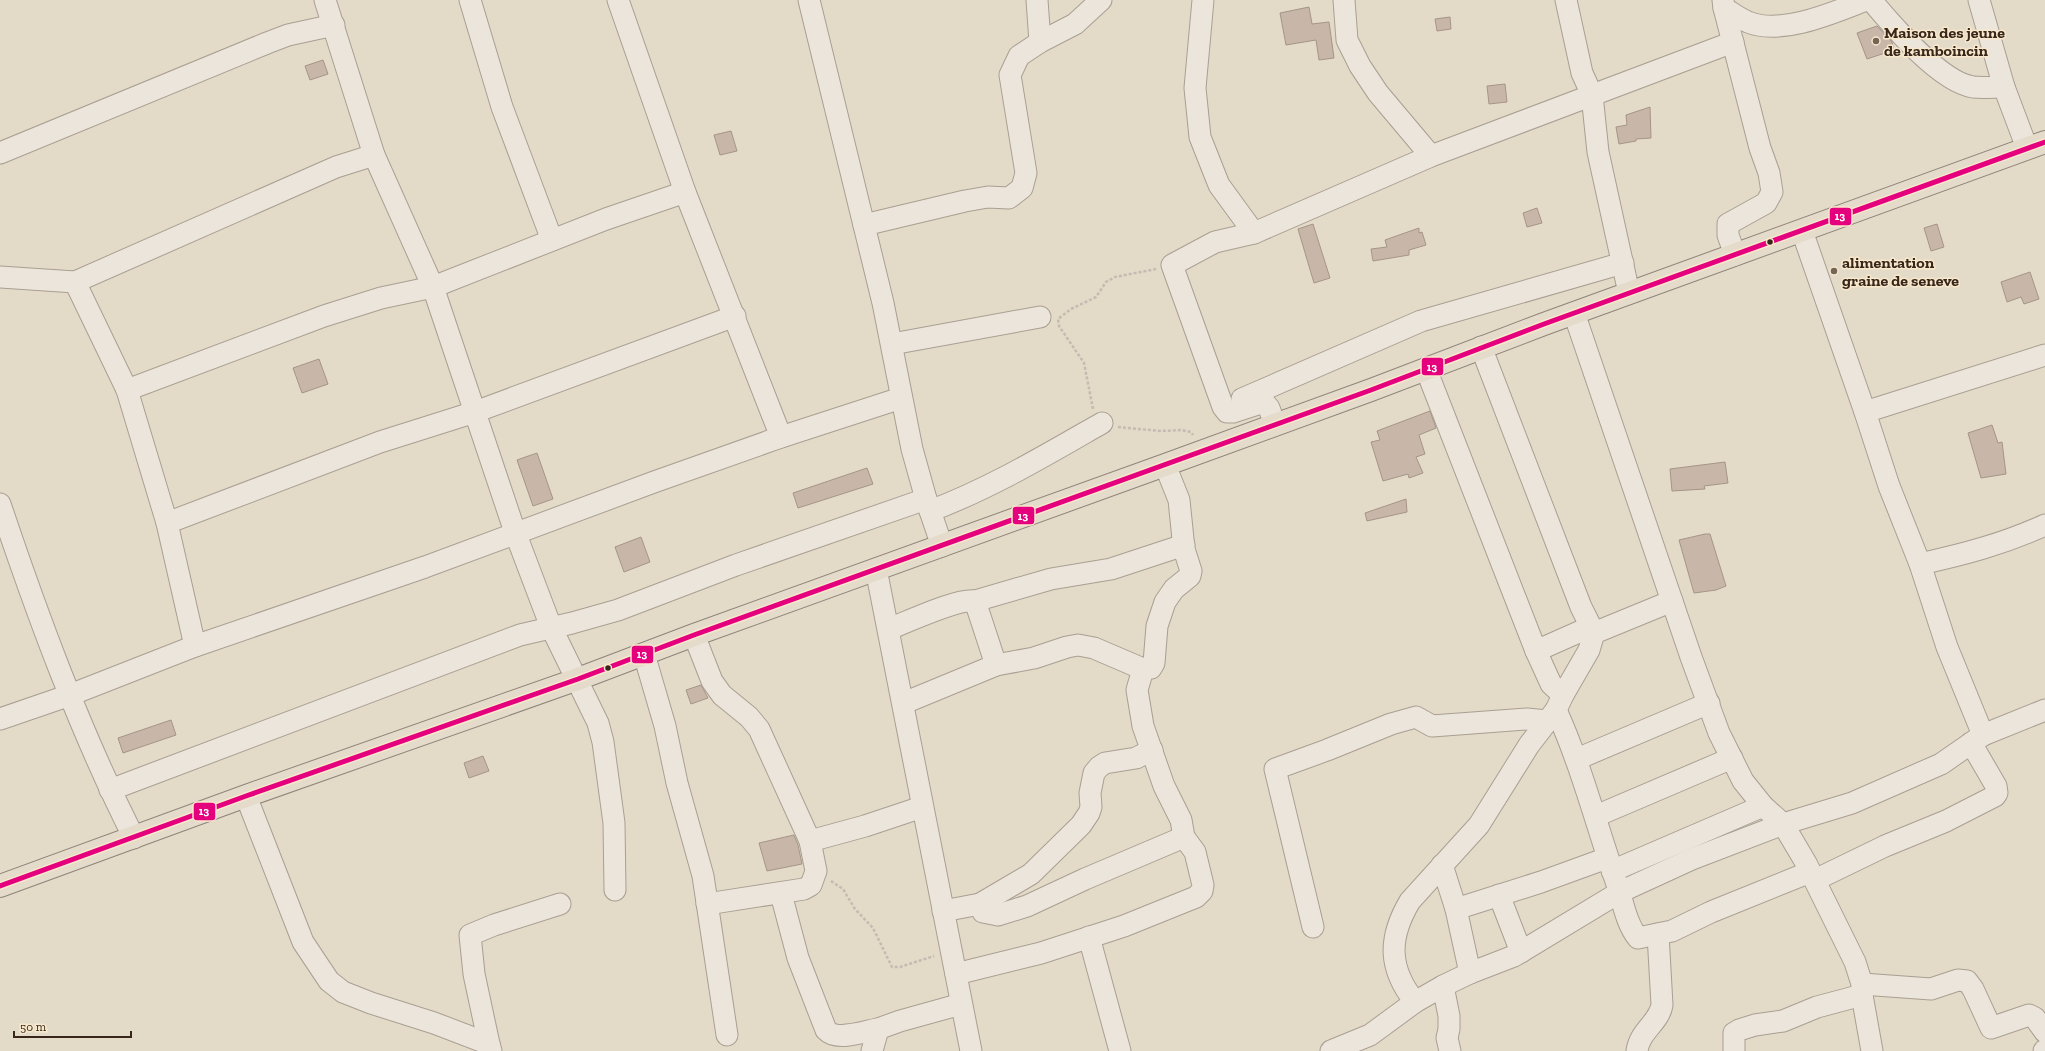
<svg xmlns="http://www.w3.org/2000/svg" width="2045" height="1051" font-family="'Zilla Slab',serif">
<rect width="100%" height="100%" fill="#e4dac8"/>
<g fill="#c8b7a9" stroke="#a49588">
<polygon points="1309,7 1312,24 1329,22 1334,58 1319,60 1316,40 1286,45 1280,13"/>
<polygon points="1450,17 1451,29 1437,31 1435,19"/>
<polygon points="1877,26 1892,42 1894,50 1867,59 1857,33"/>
<polygon points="323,60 328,74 310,80 305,66"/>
<polygon points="1505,84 1507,102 1489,104 1487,86"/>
<polygon points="1650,107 1651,138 1636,139 1636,141 1619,144 1616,127 1627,125 1626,115"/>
<polygon points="731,131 737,151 720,155 714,135"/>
<polygon points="1537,208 1542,223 1527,227 1523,213"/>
<polygon points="1313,224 1330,278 1314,283 1298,229"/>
<polygon points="1937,224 1944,247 1931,251 1924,228"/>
<polygon points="1419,228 1419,233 1422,232 1426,245 1409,250 1409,255 1373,261 1371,249 1387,247 1385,240"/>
<polygon points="2030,272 2039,299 2024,304 2021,297 2007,302 2001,282"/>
<polygon points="319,359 328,384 302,393 293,368"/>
<polygon points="1430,411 1436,428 1419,435 1425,454 1416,457 1423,473 1409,478 1408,474 1383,481 1371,442 1380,440 1377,431"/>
<polygon points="1992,425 1998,443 2002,442 2006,474 1981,478 1968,433"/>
<polygon points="537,453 553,499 533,506 517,460"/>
<polygon points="1725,462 1728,483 1704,486 1705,489 1672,491 1670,469"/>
<polygon points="867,468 873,484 798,508 793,493"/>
<polygon points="1406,499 1407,512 1367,521 1365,513"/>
<polygon points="1705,534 1710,534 1726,586 1716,590 1694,593 1679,540"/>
<polygon points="641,537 650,562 624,572 615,547"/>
<polygon points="701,685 708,698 691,704 686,690"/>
<polygon points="171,720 176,735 123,753 118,738"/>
<polygon points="483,756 489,771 469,778 464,763"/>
<polygon points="794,835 798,845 802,864 767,871 759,843"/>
</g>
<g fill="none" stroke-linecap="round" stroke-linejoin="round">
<defs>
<g id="minor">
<polyline points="325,0 374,155"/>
<polyline points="470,0 502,107 552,240"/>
<polyline points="618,0 685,192"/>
<polyline points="809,0 883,303 912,449 926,499 942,546"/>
<polyline points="1037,0 1040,42"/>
<polyline points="1203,0 1195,88 1200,137 1219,185 1254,233"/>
<polyline points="1344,0 1347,40 1360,66 1378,93 1431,156"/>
<polyline points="1566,0 1582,73 1592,95 1598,152 1629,293"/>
<path d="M1723,0L1724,8C1732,13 1740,19 1748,22C1781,36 1835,12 1866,0"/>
<path d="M1871,0C1892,25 1940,82 1973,87C1983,88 1994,87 2004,87"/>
<polyline points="1979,0 2004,87 2027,148"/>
<polyline points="1724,8 1760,148 1769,173 1772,192 1766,203 1728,224 1728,235 1735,255"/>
<polyline points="0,153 267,43 288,35 334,25"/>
<polyline points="864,225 965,201 988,197 1009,198 1022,188 1026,173 1010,75 1019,56 1040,42 1075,24 1101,0"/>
<polyline points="1802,231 1865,412 1889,486 1920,564 1947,647 1983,735"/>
<polyline points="0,277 75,282 127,390 167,523 195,646"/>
<polyline points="75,282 336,167 374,155 433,287 515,532 551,627 598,723 603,742 614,823 615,890"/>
<polyline points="1574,313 1691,657 1719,733 1743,781 1763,806 1783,824 1806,863 1855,962 1862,984 1862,995 1872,1051"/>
<polyline points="892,344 1040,317"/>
<polyline points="1481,347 1581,607 1594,633"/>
<polyline points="1426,369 1536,651 1551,684 1563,695"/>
<polyline points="127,390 324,316 381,298 433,287 606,219 685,192 781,437"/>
<polyline points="1242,399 1421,321 1623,263"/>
<polyline points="1865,412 2045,355"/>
<polyline points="1275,425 1269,408 1264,402 1233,412 1227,412 1223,407 1172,265 1215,242 1254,233 1431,156 1733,42"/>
<path d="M0,504C38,617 80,731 134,838"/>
<path d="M930,511C991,488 1046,455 1102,423"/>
<polyline points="167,523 380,442 475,412 735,316"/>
<path d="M1920,564C1965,554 2003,544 2045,525"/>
<polyline points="876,569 971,1051"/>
<polyline points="975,601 1051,579 1111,569 1184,545"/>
<path d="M889,629C907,622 958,598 975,601L996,665"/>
<polyline points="694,635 712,681 722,695 749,717 759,729 810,841 816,871 811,885 804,889 707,904"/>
<polyline points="1536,651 1590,627"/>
<polyline points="644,654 665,726 677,783 703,876 727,1035"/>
<polyline points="904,703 996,665 1034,658 1067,647 1078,645 1094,648 1143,669"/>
<path d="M1556,710C1582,767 1597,828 1618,887C1623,903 1627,925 1638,938L1672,931L1711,912L1810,872"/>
<polyline points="0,719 70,695 195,646 425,567 654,482 781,437 901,398"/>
<polyline points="1577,759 1709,703"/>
<polyline points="110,790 520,635 572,623 618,610 736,565 926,499"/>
<polyline points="246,796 303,942 329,981 343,992 371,1003 434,1023 489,1044 491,1051"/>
<polyline points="1596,816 1732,758"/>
<polyline points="810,841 865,826 922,807"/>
<polyline points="1442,865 1456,909 1470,973"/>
<polyline points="1612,871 1763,806"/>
<polyline points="1815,880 1885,846 1946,821 1995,796 1997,793 1996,786 1971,743"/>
<path d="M781,894L798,958L826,1030C837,1042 865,1031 878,1029"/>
<polyline points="1499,895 1521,952"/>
<polyline points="980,904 983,912 998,915 1027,906 1085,879 1184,837"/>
<polyline points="1456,909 1541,882 1607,858"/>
<polyline points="943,911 980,904 1031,874 1081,825 1089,813 1091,807 1090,793 1094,773 1099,767 1105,763 1136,758 1152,750"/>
<polyline points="1313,927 1275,769 1327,750 1391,724 1416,717 1432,726 1527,719 1547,721"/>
<polyline points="1089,937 1120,1051"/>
<polyline points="956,974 1041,953 1124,926 1196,897 1202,891 1203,885 1195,852 1184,837 1181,820 1164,786 1143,726 1137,690 1143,669 1151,668 1154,663 1157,626 1165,602 1174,589 1190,576 1191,571 1184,549 1179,500 1165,465"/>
<polyline points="1862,984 1931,989 1958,980 1967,981 1973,989 1991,1028 2029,1015 2035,1018 2045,1032"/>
<polyline points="1443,986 1449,1016 1449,1029 1447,1038 1450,1051"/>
<path d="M1415,1002C1388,968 1388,938 1410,901L1479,825L1529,745L1556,710L1563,695L1589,650L1594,633L1672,601"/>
<polyline points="489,1044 474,974 470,935 494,925 560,904"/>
<polyline points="872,1051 878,1029 900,1021 961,1004"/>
<polyline points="1331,1051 1370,1035 1415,1002 1443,986 1470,973 1514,956 1620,892 1692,859 1783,824 1852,803 1941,764 1983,735 2045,710"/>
<path d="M1637,1051C1640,1030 1659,1023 1662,1005L1658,934"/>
<polyline points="1734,1051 1734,1033 1739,1030 1755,1025 1783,1021 1817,1007 1862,995"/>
<polyline points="2044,1051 2045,1050"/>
</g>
<polyline id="major" points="0,886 246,796 578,679 694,635 1165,465 1371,390 1544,324 2045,142"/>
</defs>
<use href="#minor" stroke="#a99f92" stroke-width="23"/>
<use href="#major" stroke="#8e8479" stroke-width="24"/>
<g stroke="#c4bcb2" stroke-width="2.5" stroke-dasharray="3 2" stroke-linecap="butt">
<polyline points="1093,409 1084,363 1059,326 1058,319 1071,309 1096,297 1106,282 1115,277 1156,269"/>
<polyline points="1118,427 1160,431 1181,430 1191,432 1193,435"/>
<polyline points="831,881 843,889 855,909 873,928 892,967 900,967 934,956"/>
</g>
<use href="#minor" stroke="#ece5db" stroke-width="21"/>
<use href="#major" stroke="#e4dbcb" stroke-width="22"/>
<defs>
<polyline id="bus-1" points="0,886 246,796 578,679 694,635 1371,390 1544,324 2045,142"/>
</defs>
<use href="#bus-1" stroke="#f8e8cc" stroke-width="8"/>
<use href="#bus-1" stroke="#e5007d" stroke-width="5"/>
</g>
<g fill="#746557" stroke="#f8e8cc" stroke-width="1.5">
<circle cx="1876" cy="41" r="4"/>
<circle cx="1834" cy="271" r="4"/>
</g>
<g fill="#38261a" stroke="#f8e8cc" stroke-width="1.5">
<circle cx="1770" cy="242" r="3.5"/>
<circle cx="608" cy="668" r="3.5"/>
</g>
<g text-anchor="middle" stroke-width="3" stroke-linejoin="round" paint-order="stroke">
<g font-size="16" font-weight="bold" fill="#38261a" stroke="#f8e8cc" text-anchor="start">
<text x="1884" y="38">Maison des jeune<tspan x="1884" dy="18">de kamboincin</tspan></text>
<text x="1842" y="268">alimentation<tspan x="1842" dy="18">graine de seneve</tspan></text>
</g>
</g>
<g stroke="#f8e8cc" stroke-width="1.5">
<rect x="1829" y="207" width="23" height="19" rx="4" fill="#e5007d"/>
<rect x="1421" y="357" width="23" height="19" rx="4" fill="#e5007d"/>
<rect x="1012" y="506" width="23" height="19" rx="4" fill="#e5007d"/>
<rect x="631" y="645" width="23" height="19" rx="4" fill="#e5007d"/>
<rect x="193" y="802" width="23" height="19" rx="4" fill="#e5007d"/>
</g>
<g font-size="11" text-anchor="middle" font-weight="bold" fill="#fff">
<text x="1840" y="220">13</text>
<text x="1432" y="371">13</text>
<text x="1023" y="520">13</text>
<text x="642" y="658">13</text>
<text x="204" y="815">13</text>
</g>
<path d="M14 1031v6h117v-6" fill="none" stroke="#38261a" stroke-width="2"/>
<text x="20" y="1031" font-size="12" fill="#38261a" stroke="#f8e8cc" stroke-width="3" paint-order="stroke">50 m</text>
</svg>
